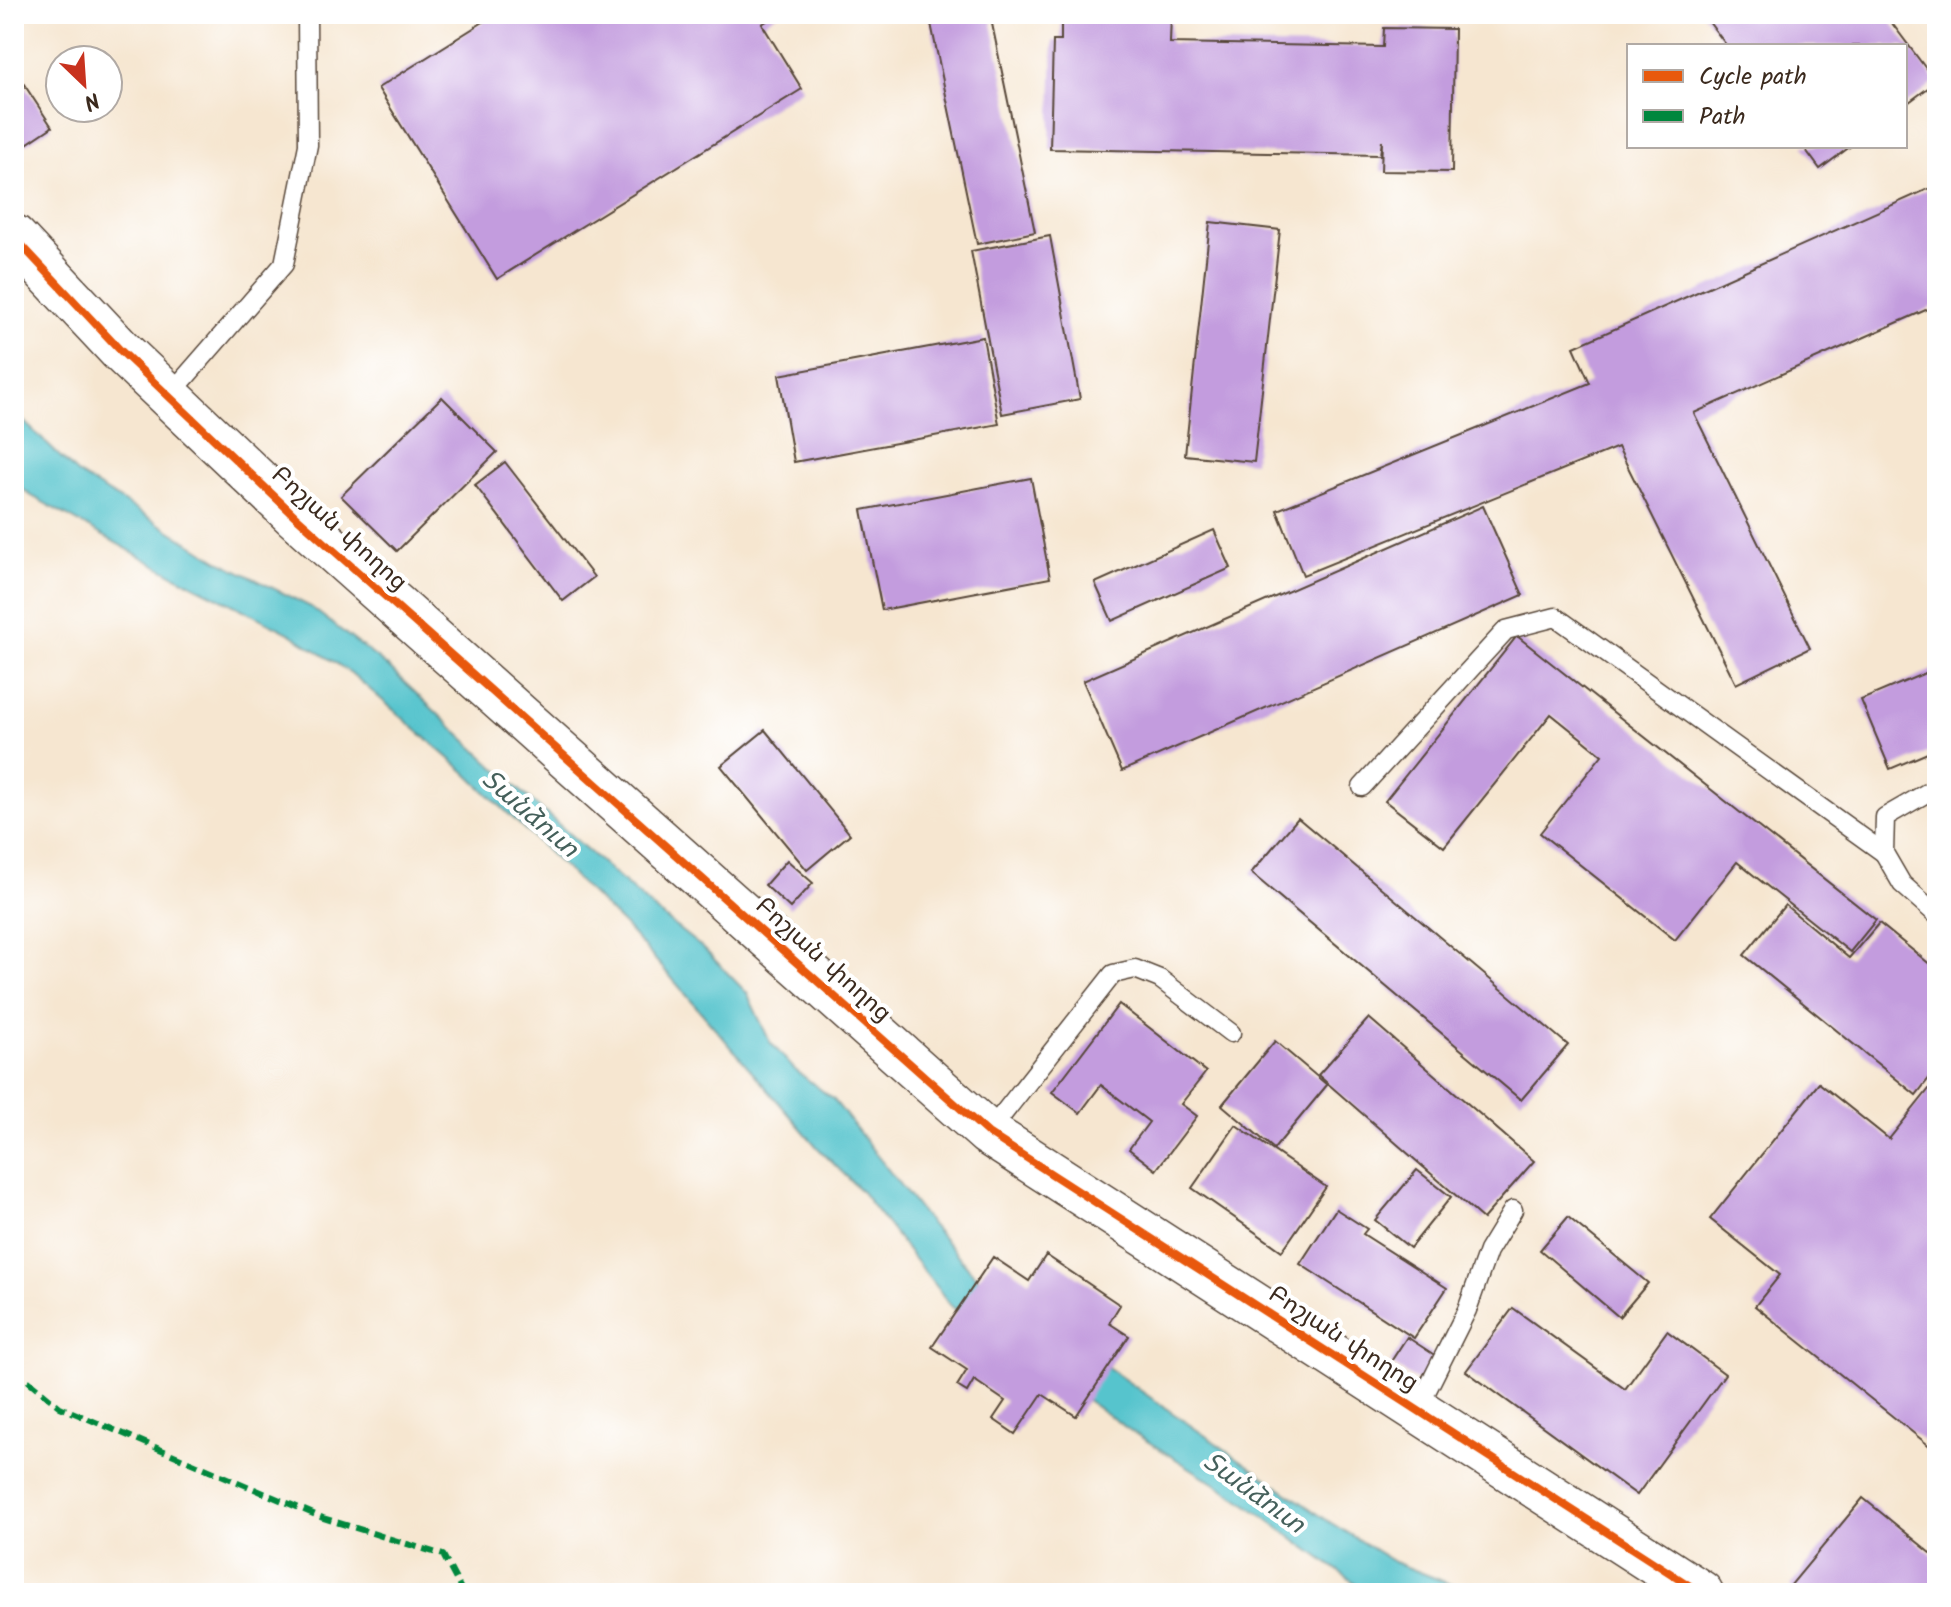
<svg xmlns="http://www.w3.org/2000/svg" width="1951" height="1607" font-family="Kalam,'Noto Sans Armenian',sans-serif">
<rect width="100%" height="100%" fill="#fff"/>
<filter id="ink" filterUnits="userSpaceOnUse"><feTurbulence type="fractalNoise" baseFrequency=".0125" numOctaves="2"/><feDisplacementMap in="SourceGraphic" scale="16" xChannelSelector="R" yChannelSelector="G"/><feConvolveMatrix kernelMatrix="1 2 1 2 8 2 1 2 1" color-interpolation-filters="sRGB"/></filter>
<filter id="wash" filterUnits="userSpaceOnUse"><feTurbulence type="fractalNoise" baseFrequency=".006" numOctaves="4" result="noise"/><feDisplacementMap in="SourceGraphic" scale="32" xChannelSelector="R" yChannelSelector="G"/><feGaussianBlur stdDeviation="1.8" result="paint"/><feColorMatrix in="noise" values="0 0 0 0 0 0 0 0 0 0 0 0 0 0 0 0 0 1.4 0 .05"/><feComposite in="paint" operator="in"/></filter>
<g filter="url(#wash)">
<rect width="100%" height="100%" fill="#f6e6d0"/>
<polygon fill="#57c4cd" stroke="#497776" stroke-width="2" points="14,412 78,474 219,561 311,607 387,666 505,777 656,911 705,950 747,993 770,1042 794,1069 834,1100 928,1221 984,1286 1121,1377 1328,1521 1394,1562 1473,1593 1369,1593 1238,1498 1131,1431 951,1306 861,1191 818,1148 670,976 624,925 465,772 351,673 289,633 174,575 30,495 14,482"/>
<g id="blocks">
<g fill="#c39cde">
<polygon points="496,14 778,14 762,24 802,89 497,279 378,88"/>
<polygon points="929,14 990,14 1035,232 977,244"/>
<polygon points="1061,14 1171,14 1170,43 1383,47 1384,28 1454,29 1452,172 1381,171 1382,141 1380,155 1050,149 1053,41 1061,41"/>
<polygon points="1703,14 1885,14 1936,82 1905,105 1905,46 1727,46"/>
<polygon points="14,69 52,127 25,145 14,128"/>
<polygon points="1803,146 1851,146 1820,169"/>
<polygon points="1937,185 1937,305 1694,413 1810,648 1736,684 1618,447 1303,575 1277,510 1590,383 1574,347"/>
<polygon points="1210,222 1280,230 1254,462 1185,455"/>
<polygon points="1050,236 1080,399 1002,414 971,251"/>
<polygon points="983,337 999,424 794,462 779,375"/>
<polygon points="442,397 497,452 397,551 341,496"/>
<polygon points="505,462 594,577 563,601 475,485"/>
<polygon points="1031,478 1050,578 882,610 862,510"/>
<polygon points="1483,506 1523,595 1122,771 1083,681"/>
<polygon points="1214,530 1231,568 1112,621 1095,583"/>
<polygon points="1517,636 1876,920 1850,952 1737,862 1675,940 1540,833 1602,755 1551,714 1444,847 1385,801"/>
<polygon points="1937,668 1937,749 1890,769 1861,700"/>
<polygon points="765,730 850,834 807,870 721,766"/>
<polygon points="1298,818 1568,1045 1521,1100 1251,873"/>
<polygon points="787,860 813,883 790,908 765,885"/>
<polygon points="1785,905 1849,958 1879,923 1937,970 1937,1068 1916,1095 1744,955"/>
<polygon points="1119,1004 1206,1072 1181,1104 1197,1116 1156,1170 1129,1149 1149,1122 1101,1085 1080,1113 1052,1092"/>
<polygon points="1369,1018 1534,1161 1483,1219 1318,1075"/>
<polygon points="1275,1041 1327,1085 1274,1149 1222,1105"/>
<polygon points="1937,1079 1937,1452 1755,1306 1780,1275 1710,1219 1819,1083 1889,1139"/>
<polygon points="1236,1125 1326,1187 1282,1251 1192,1188"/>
<polygon points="1417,1170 1451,1197 1410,1248 1375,1220"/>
<polygon points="1336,1209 1367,1229 1363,1234 1447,1288 1414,1338 1300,1264"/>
<polygon points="1568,1217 1648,1283 1619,1317 1540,1250"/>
<polygon points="1046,1255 1120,1305 1109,1323 1129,1336 1076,1416 1042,1394 1015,1434 993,1419 1005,1401 974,1380 967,1392 957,1386 967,1370 932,1347 993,1257 1029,1281"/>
<polygon points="1513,1308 1625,1389 1667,1331 1725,1374 1637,1495 1466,1371"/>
<polygon points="1407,1337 1436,1356 1419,1382 1390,1363"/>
<polygon points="1863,1498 1937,1558 1937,1593 1799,1593 1790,1586"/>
</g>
</g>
</g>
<g filter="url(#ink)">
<use href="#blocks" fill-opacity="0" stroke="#574639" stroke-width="2"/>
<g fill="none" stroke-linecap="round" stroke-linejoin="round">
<defs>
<g id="lane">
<polyline points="169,396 284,264 308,145 307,14"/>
<polyline points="1362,787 1506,630 1556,617 1884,853"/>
<polyline points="1937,787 1885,817 1884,853 1902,884 1937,915"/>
<polyline points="988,1133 1113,974 1135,969 1160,979 1231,1033"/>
<polyline points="1417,1410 1467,1310 1488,1251 1513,1210"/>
</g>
<polyline id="secondary" points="14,237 120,350 295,516 988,1133 1701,1593"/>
</defs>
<use href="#lane" stroke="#574639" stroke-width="21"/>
<use href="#secondary" stroke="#574639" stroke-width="47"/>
<use href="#lane" stroke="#fff" stroke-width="18"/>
<use href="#secondary" stroke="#fff" stroke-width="44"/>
<polyline stroke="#00873e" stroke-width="6" stroke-dasharray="12 6" stroke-linecap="butt" points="14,1369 60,1407 323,1518 443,1555 463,1593"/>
<defs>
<polyline id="cycleway" points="14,237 120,350 295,516 988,1133 1701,1593"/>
</defs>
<use href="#cycleway" stroke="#fff" stroke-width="13"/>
<use href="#cycleway" stroke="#e8590c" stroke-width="8"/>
</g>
</g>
<g text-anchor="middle" stroke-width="8" stroke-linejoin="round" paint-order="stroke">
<g font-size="24" fill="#3b2a1e" stroke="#fff">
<text transform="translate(340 528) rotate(42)" y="8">Բոշյան փողոց</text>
<text transform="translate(824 959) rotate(42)" y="8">Բոշյան փողոց</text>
<text transform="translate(1344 1338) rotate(33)" y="8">Բոշյան փողոց</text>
</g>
<g font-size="26" font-style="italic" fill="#45605b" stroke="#fff">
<text transform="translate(531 813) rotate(41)" y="9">Տանձուտ</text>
<text transform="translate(1255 1492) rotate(36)" y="9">Տանձուտ</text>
</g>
</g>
<rect width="1951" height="1607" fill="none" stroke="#fff" stroke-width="48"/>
<rect x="1627" y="44" width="280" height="104" fill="#ffffff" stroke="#b1aaa5" stroke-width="2"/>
<rect x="1643" y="70" width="40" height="12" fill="#e8590c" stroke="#b1aaa5" stroke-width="2"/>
<text x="1699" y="84" font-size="24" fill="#3b2a1e">Cycle path</text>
<rect x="1643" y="110" width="40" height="12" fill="#00873e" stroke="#b1aaa5" stroke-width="2"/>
<text x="1699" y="124" font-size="24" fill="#3b2a1e">Path</text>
<g transform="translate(84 84) rotate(155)"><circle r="38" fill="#ffffff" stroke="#b1aaa5" stroke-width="2"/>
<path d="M0-6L14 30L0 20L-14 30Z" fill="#c8321e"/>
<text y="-12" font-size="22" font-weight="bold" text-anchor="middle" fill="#3b2a1e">N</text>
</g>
</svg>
